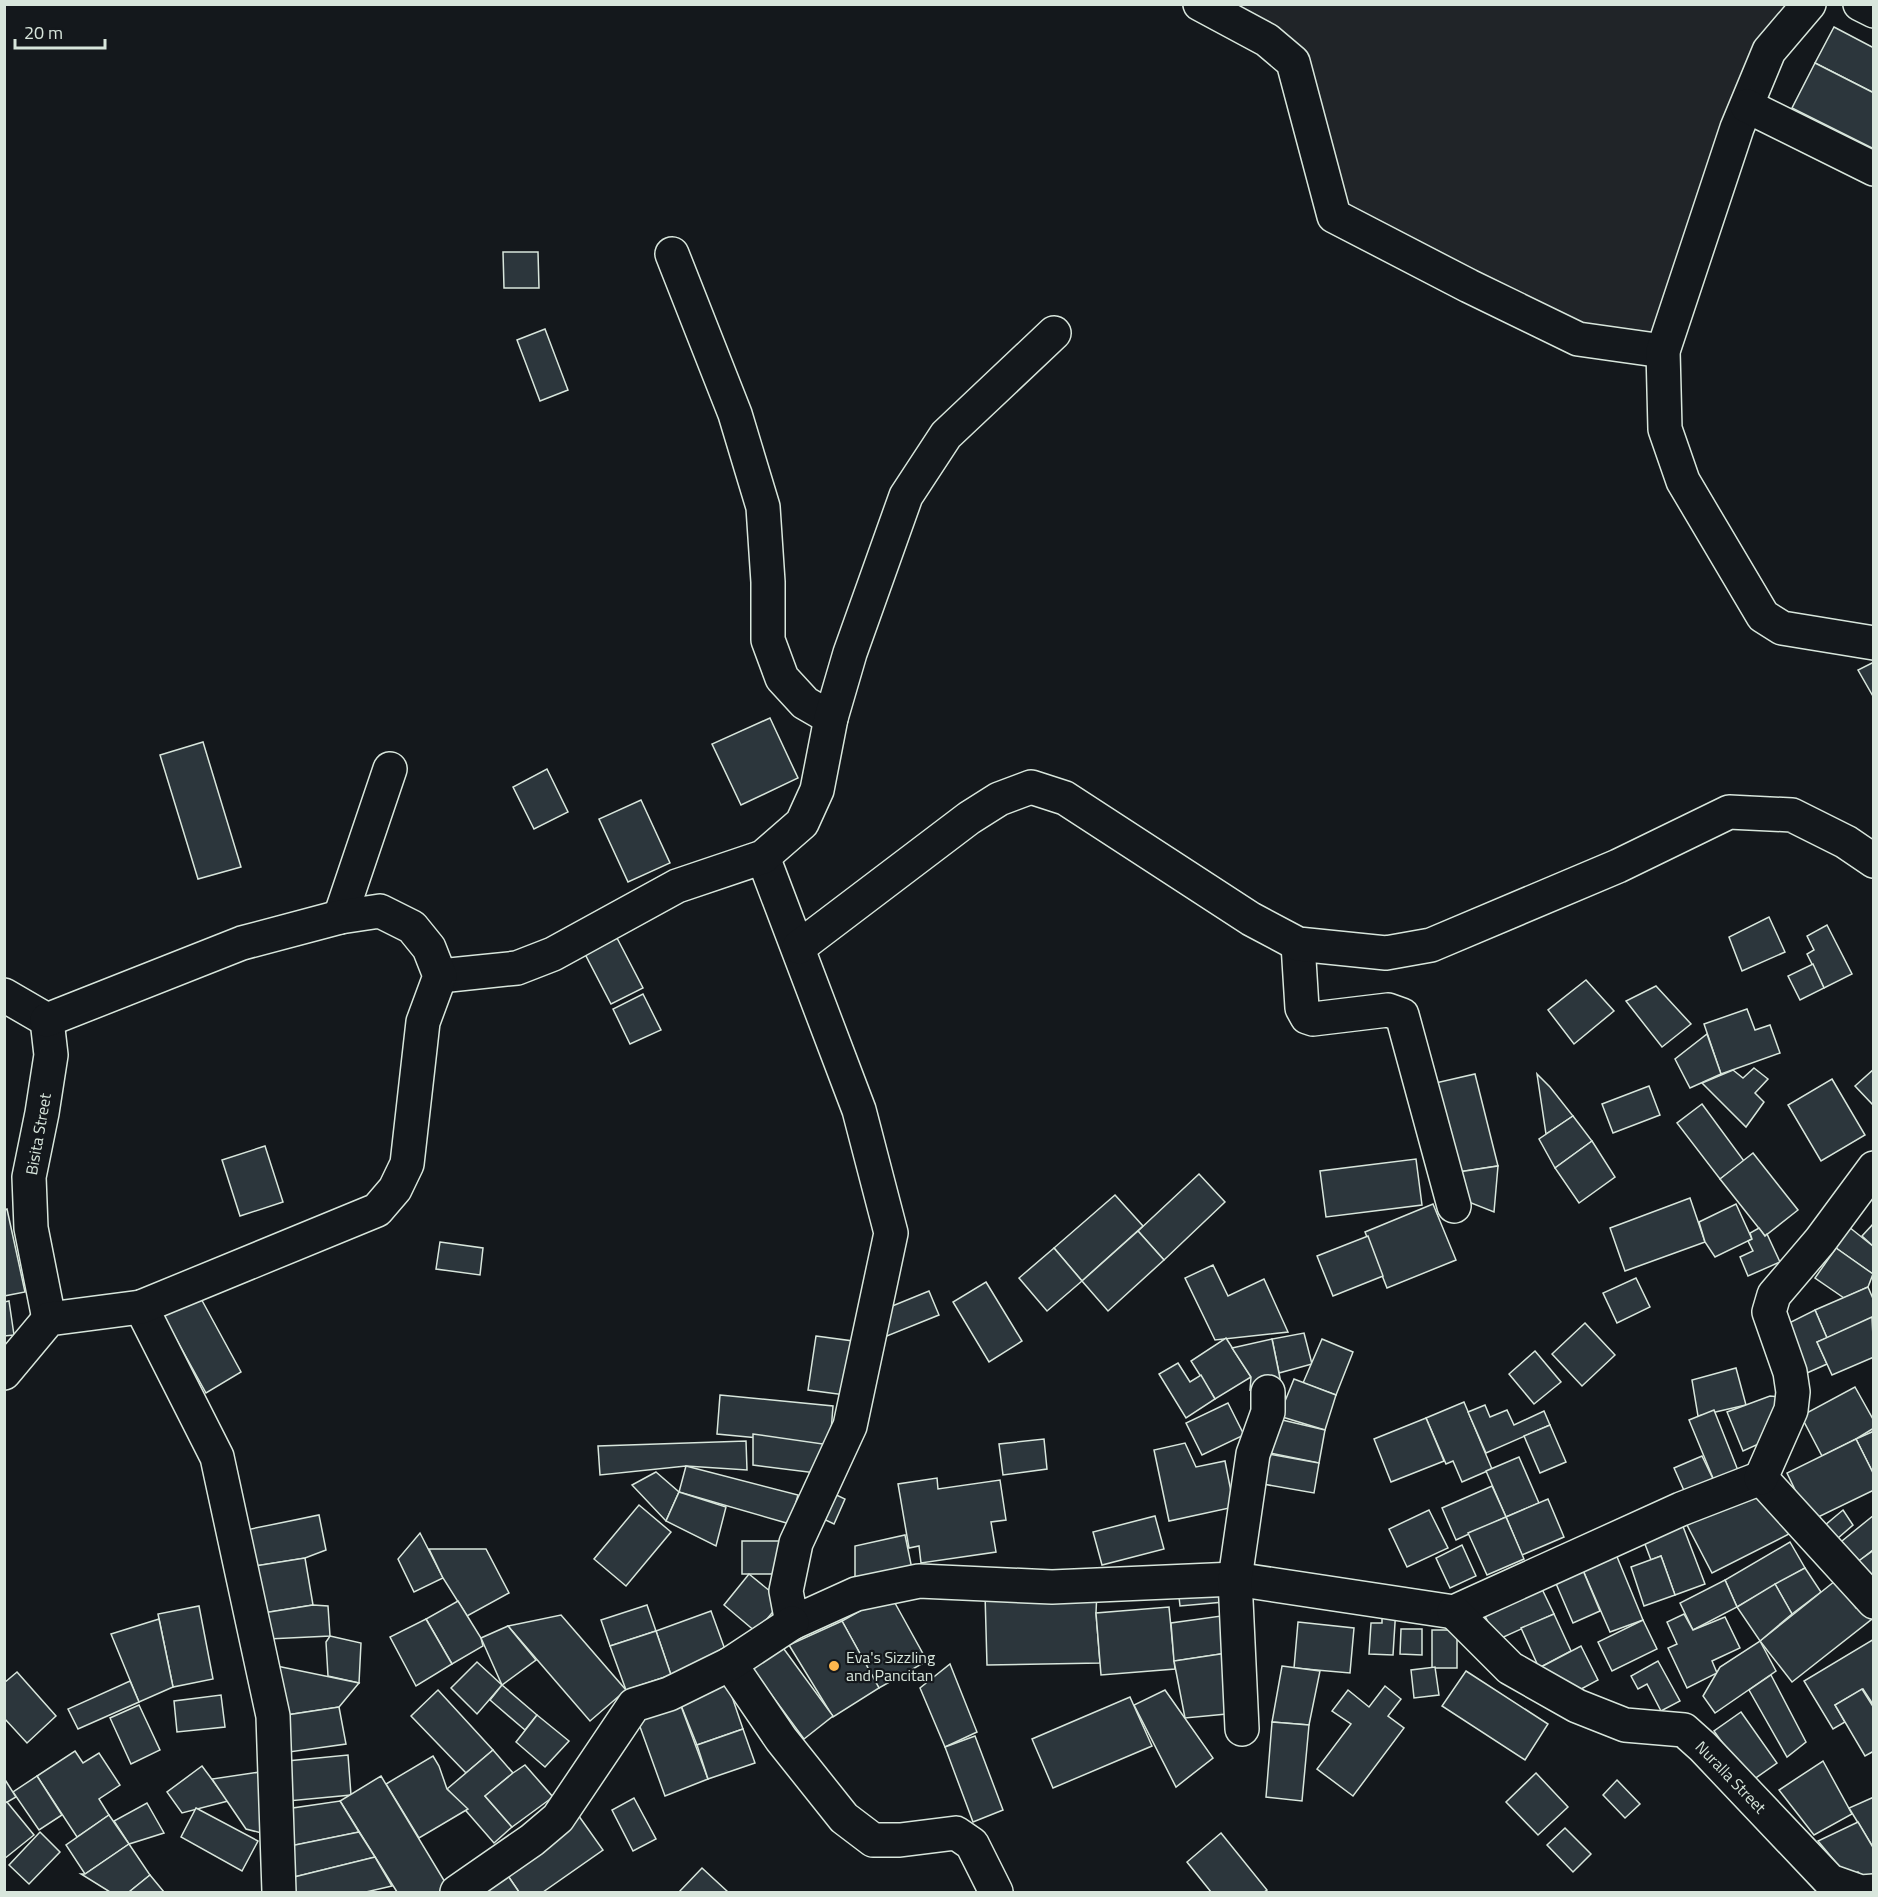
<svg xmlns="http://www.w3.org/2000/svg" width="1878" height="1897" font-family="'Titillium Web',sans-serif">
<rect width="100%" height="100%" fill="#14181c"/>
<polygon fill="#202428" stroke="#939e99" stroke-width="1.5" points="1200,5 1809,5 1769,51 1663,351 1578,339 1334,216 1293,62"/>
<g fill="#2c363c" stroke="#d8e6dc" stroke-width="1.5">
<polygon points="1834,27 1874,48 1874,93 1815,63"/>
<polygon points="1815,63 1874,93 1874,149 1792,108"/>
<polygon points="503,252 538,252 539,288 504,288"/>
<polygon points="545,329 568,390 540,401 517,340"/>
<polygon points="1874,662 1874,698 1858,670"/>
<polygon points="770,718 798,778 741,805 712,744"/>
<polygon points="203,742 241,867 198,879 160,755"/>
<polygon points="547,769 568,812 534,829 513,787"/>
<polygon points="641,800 670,863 628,882 599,819"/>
<polygon points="1769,917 1785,952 1742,971 1729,937"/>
<polygon points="1827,925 1852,974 1824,988 1807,954 1814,950 1807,936"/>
<polygon points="617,938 643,988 611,1004 585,954"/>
<polygon points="1813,964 1824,988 1800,1000 1788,976"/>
<polygon points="1586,980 1614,1011 1574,1044 1548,1010"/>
<polygon points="1656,986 1691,1024 1662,1047 1626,1001"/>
<polygon points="643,994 661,1030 630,1044 613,1009"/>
<polygon points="1747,1009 1755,1030 1770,1025 1780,1053 1721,1074 1704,1024"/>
<polygon points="1707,1034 1721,1074 1690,1088 1675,1059"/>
<polygon points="1754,1068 1768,1079 1755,1093 1764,1102 1746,1127 1702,1083 1733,1070 1743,1078"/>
<polygon points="1874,1069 1874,1106 1855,1086"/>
<polygon points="1475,1074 1498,1166 1452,1173 1431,1084"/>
<polygon points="1537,1074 1550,1087 1573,1116 1546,1134"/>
<polygon points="1832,1079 1865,1135 1821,1161 1788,1105"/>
<polygon points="1649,1086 1660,1115 1613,1133 1602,1104"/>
<polygon points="1702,1104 1744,1161 1720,1179 1677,1123"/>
<polygon points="1573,1116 1592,1141 1555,1168 1539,1139"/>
<polygon points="1592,1141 1615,1177 1579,1203 1555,1168"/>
<polygon points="265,1146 283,1202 240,1216 222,1160"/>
<polygon points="1753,1153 1798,1210 1765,1236 1720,1179"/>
<polygon points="1416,1159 1422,1205 1326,1217 1320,1171"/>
<polygon points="1498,1166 1494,1212 1456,1197 1452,1173"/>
<polygon points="1199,1174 1225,1202 1164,1260 1138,1231"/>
<polygon points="1115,1195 1143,1226 1082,1281 1054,1248"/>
<polygon points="1690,1198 1705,1242 1625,1271 1610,1228"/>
<polygon points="1433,1204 1456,1260 1387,1288 1365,1232"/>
<polygon points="1736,1204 1752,1239 1715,1257 1705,1242 1699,1222"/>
<polygon points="7,1209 25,1292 4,1296 4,1210"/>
<polygon points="1874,1223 1874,1247 1862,1236"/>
<polygon points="1849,1227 1874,1247 1874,1275 1836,1248"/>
<polygon points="1759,1228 1765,1236 1767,1234 1780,1262 1748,1276 1740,1257 1753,1251 1748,1241 1752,1239 1750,1233"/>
<polygon points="1138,1231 1164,1260 1108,1311 1082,1281"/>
<polygon points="1368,1236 1383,1276 1333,1296 1317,1256"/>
<polygon points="440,1242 483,1248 480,1275 436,1269"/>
<polygon points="1054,1248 1082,1281 1047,1311 1019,1278"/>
<polygon points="1836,1248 1873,1274 1868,1287 1844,1298 1815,1278"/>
<polygon points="1213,1265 1228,1296 1264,1279 1288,1332 1215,1340 1185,1278"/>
<polygon points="1636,1278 1650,1307 1617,1323 1603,1293"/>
<polygon points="986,1282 1022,1341 989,1362 953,1302"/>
<polygon points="1868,1287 1874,1301 1874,1317 1827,1338 1815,1310"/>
<polygon points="929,1291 939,1315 882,1338 880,1311"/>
<polygon points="199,1295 241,1372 206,1393 163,1315"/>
<polygon points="9,1301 14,1335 4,1336 4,1302"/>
<polygon points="1815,1310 1827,1338 1817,1342 1827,1364 1807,1373 1785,1325"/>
<polygon points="1872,1317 1874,1357 1832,1375 1817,1342"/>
<polygon points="1585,1323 1615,1355 1582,1386 1552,1354"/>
<polygon points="1304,1333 1312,1364 1279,1373 1272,1339"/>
<polygon points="816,1336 853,1341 845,1395 808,1390"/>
<polygon points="1226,1338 1251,1377 1215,1399 1191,1361"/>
<polygon points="1272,1339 1281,1383 1250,1390 1251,1377 1232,1348"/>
<polygon points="1322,1339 1353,1352 1336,1395 1303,1383"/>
<polygon points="1535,1351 1561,1382 1534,1404 1509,1374"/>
<polygon points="1178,1363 1190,1382 1201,1375 1215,1399 1186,1418 1159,1374"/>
<polygon points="1736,1368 1746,1405 1698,1416 1692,1380"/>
<polygon points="1294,1379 1336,1395 1325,1430 1279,1416"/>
<polygon points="1855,1387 1874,1421 1874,1428 1856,1439 1822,1456 1801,1416"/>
<polygon points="720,1395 833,1406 830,1445 717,1434"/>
<polygon points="1770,1396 1781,1397 1763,1442 1743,1451 1727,1412"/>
<polygon points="1464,1402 1492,1469 1462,1482 1453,1461 1446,1464 1426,1418"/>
<polygon points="1228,1403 1244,1435 1202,1455 1186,1423"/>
<polygon points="1485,1405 1490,1417 1507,1410 1514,1425 1544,1411 1550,1425 1486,1453 1468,1412"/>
<polygon points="1714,1410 1739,1473 1715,1483 1689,1420"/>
<polygon points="1426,1418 1444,1461 1391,1482 1374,1439"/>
<polygon points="1278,1419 1325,1430 1319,1463 1270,1453"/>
<polygon points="1550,1425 1566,1462 1540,1473 1524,1436"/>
<polygon points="1874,1431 1874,1475 1856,1439"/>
<polygon points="753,1434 830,1445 816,1473 753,1465"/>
<polygon points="1044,1439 1047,1469 1003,1475 999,1444"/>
<polygon points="1856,1439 1874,1475 1874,1490 1810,1521 1787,1473"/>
<polygon points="746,1441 747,1470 686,1466 600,1475 598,1446"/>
<polygon points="1185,1443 1196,1467 1225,1461 1234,1507 1169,1521 1154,1450"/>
<polygon points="1263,1453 1319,1463 1314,1493 1257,1483"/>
<polygon points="1702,1456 1715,1483 1686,1495 1674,1468"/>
<polygon points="1519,1457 1539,1503 1506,1517 1486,1471"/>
<polygon points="686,1466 798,1495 790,1524 679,1492"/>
<polygon points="656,1472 679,1492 666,1521 632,1485"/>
<polygon points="937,1478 938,1489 1000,1480 1006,1520 991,1522 996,1552 921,1563 919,1546 909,1548 898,1484"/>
<polygon points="1492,1486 1506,1517 1456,1540 1442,1508"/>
<polygon points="1765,1486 1789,1534 1712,1573 1687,1525"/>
<polygon points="828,1491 845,1499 834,1524 817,1516"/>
<polygon points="679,1492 726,1507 716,1546 666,1521"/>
<polygon points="1548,1499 1564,1537 1522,1555 1506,1517"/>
<polygon points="639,1505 671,1532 626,1586 594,1559"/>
<polygon points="1429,1510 1448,1548 1407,1567 1389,1529"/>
<polygon points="1843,1510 1853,1525 1830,1545 1818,1531"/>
<polygon points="319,1515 326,1550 305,1558 255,1566 246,1530"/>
<polygon points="1874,1515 1874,1549 1848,1570 1832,1549"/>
<polygon points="1155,1516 1164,1549 1102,1565 1093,1532"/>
<polygon points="1679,1516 1705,1584 1675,1595 1661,1556 1651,1560 1640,1531"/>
<polygon points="1506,1517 1524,1559 1487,1575 1468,1533"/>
<polygon points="420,1533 443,1578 414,1592 398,1559"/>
<polygon points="905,1535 912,1569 855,1581 855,1546"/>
<rect x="742" y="1541" width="38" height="33"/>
<polygon points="1790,1542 1805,1568 1737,1607 1725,1580"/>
<polygon points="1462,1545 1476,1576 1450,1588 1436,1558"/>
<polygon points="1613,1547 1643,1620 1610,1632 1579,1561"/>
<polygon points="429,1549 486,1549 509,1593 467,1616 443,1578"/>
<polygon points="1874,1550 1874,1579 1853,1565"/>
<polygon points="1661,1556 1675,1595 1644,1606 1631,1567"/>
<polygon points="305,1558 313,1605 263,1613 255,1566"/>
<polygon points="1579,1561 1600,1611 1573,1623 1551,1572"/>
<polygon points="1805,1568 1821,1592 1792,1614 1775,1584"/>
<polygon points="749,1574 782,1601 756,1632 724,1605"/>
<polygon points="1725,1580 1737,1607 1693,1630 1680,1603"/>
<polygon points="1835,1581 1856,1608 1861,1604 1872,1619 1792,1682 1760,1641"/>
<polygon points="1222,1584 1224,1602 1180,1606 1178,1588"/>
<polygon points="1775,1584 1792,1614 1760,1641 1737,1607"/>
<polygon points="1541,1587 1554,1614 1497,1640 1484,1614"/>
<polygon points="1097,1591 1096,1613 1100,1663 987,1665 985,1594"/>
<polygon points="890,1594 927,1661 879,1688 842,1621"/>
<polygon points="458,1601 481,1638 483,1646 452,1664 426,1619"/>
<polygon points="313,1605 328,1606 330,1636 268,1639 263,1613"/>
<polygon points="647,1605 656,1631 610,1646 601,1620"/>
<polygon points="199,1606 213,1679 173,1687 158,1614"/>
<polygon points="1382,1606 1396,1607 1393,1655 1369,1654 1371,1623 1382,1623"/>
<polygon points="1169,1607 1175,1669 1101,1675 1096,1613"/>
<polygon points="711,1611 727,1655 671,1675 656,1631"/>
<polygon points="1554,1614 1571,1651 1539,1668 1521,1628"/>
<polygon points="1684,1614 1693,1630 1725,1617 1740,1648 1712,1661 1717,1673 1687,1688 1668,1648 1677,1644 1667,1622"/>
<polygon points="561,1615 626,1690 590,1721 508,1626"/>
<polygon points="1221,1616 1227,1653 1174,1661 1171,1623"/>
<polygon points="159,1619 173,1687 139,1702 111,1634"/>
<polygon points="426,1619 452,1664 416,1686 390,1637"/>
<polygon points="1643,1620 1657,1649 1612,1671 1598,1642"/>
<polygon points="842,1621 879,1688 833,1717 789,1645"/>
<polygon points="1298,1622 1354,1628 1350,1673 1294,1668"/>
<polygon points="508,1626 536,1660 502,1685 481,1638"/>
<polygon points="1401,1629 1422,1629 1422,1655 1400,1654"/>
<rect x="1432" y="1630" width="25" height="38"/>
<polygon points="656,1631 671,1675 626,1690 610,1646"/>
<polygon points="330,1636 361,1643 359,1683 328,1676 326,1642"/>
<polygon points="1874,1639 1874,1706 1863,1689 1835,1705 1845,1722 1833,1729 1804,1681"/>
<polygon points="1760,1641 1776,1671 1715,1713 1703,1696 1720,1667"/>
<polygon points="781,1645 833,1716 804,1739 751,1667"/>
<polygon points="1581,1646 1598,1680 1570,1695 1539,1668"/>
<polygon points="1227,1653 1237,1713 1185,1718 1174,1661"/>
<polygon points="1658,1661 1680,1701 1661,1711 1647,1684 1638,1689 1631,1676"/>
<polygon points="477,1662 502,1685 477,1714 451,1688"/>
<polygon points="950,1664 977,1732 945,1747 920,1688"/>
<polygon points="272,1665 359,1683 339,1707 280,1716"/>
<polygon points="1282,1666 1320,1671 1309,1725 1272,1722"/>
<polygon points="1435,1667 1439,1695 1414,1698 1411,1670"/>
<polygon points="1466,1671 1548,1724 1525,1760 1442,1706"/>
<polygon points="17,1672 56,1716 27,1743 4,1718 4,1683"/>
<polygon points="1771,1675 1806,1742 1787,1757 1749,1690"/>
<polygon points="726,1679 743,1729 697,1745 678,1698"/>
<polygon points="130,1681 139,1702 78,1729 68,1709"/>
<polygon points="502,1685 537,1715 525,1730 490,1700"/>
<polygon points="1385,1686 1401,1699 1388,1716 1404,1728 1353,1796 1317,1769 1351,1724 1332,1711 1348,1690 1369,1707"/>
<polygon points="1862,1689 1874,1708 1874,1751 1865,1756 1835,1705"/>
<polygon points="438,1690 493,1750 466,1773 411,1716"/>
<polygon points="1165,1690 1213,1758 1176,1787 1134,1705"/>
<polygon points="221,1695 225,1727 177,1732 174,1701"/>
<polygon points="1130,1697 1152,1746 1053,1788 1032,1739"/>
<polygon points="678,1698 708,1779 665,1796 635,1713"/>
<polygon points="139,1705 160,1750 131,1764 110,1718"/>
<polygon points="339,1707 346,1744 282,1753 280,1716"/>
<polygon points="1741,1712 1777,1763 1750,1782 1714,1731"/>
<polygon points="537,1715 569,1741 545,1767 516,1742"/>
<polygon points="1272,1722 1309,1725 1302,1801 1266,1797"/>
<polygon points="743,1729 755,1763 708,1779 697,1745"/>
<polygon points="975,1736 1003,1810 973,1822 945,1747"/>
<polygon points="493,1750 513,1773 485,1796 512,1827 494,1843 447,1789"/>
<polygon points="75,1751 83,1763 99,1753 120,1785 99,1799 109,1815 77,1837 37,1776"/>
<polygon points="348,1755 351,1795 288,1801 287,1761"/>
<polygon points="433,1756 439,1766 447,1789 468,1809 419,1838 386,1784"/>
<polygon points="1823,1761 1852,1814 1814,1835 1779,1790"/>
<polygon points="525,1765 553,1797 512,1827 485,1796 513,1773"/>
<polygon points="202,1766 228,1801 182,1813 167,1792"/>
<polygon points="260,1772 269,1835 246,1829 212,1779"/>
<polygon points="1536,1773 1568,1807 1538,1835 1506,1802"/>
<polygon points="37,1776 62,1815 39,1830 13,1792"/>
<polygon points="381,1776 448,1887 439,1892 397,1892 340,1801"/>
<polygon points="4,1778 16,1797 4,1804"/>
<polygon points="1617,1780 1640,1804 1625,1818 1603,1795"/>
<polygon points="1874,1797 1874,1849 1849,1808"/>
<polygon points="634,1798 656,1839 633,1851 612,1810"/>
<polygon points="340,1801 359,1832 290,1846 286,1809"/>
<polygon points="7,1802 34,1835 4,1859 4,1804"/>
<polygon points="147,1803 164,1833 129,1844 114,1821"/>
<polygon points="196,1808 258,1841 242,1871 181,1837"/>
<polygon points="576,1812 603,1850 543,1892 519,1892 500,1864"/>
<polygon points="109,1815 129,1844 85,1874 66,1845"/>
<polygon points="1858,1822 1874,1849 1874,1882 1867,1884 1858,1872 1848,1877 1818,1841"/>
<polygon points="1565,1828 1591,1854 1573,1872 1547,1845"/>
<polygon points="40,1832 60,1852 29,1884 9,1865"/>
<polygon points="359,1832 375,1857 290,1878 290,1846"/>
<polygon points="1221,1833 1267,1890 1264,1892 1211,1892 1187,1862"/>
<polygon points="129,1844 150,1875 129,1892 110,1892 81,1874 85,1874"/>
<polygon points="375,1857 392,1886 366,1892 292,1892 290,1878"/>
<polygon points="500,1864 519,1892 464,1892"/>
<polygon points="702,1868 728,1892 679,1892"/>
<polygon points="150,1875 164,1892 129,1892"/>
</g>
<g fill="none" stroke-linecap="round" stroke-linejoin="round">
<defs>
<g id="minor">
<polyline points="1200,4 1267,40 1293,62 1334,216 1469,286 1578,339 1663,351"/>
<polyline points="1809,4 1769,51 1737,128 1663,351 1665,429 1683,481 1763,616 1782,628 1874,643"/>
<polyline points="1860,4 1874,11"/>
<polyline points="1747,106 1874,169"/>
<polyline points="672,254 735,414 763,507 768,582 768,640 782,678 805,703 831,718"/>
<polyline points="763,857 859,1110 891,1233 850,1426 796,1543 786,1591 792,1623 856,1594 919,1581 1052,1587 1235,1579 1454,1612 1681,1509 1761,1478 1874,1602"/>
<polyline points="340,917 390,769"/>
<polyline points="1298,944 1302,1008 1307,1017 1313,1019 1388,1010 1402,1015 1454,1206"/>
<polyline points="799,947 969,818 999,799 1031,787 1065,798 1251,919 1298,944 1386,953 1431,945 1618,866 1729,812 1792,815 1846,842 1874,861"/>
<polyline points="440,976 517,968 553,954 677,886 763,857 802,823 817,790 831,718 850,653 906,496 946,435 1054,333"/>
<polyline points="4,995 47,1020"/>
<polyline points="47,1020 51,1055 42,1113 29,1177 31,1228 49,1319"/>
<polyline points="141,1307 217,1457 273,1716 279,1892"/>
<polyline points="4,1373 49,1319 141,1307 377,1210 395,1189 407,1164 423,1022 440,976 429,948 412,927 380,911 340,917 242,943 47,1020"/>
<polyline points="1761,1478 1791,1410 1793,1392 1790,1372 1769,1312 1774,1295 1820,1241 1874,1168"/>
<polyline points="1454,1612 1510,1668 1577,1706 1625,1725 1684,1730 1703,1747 1830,1881 1861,1892 1874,1891"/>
<polyline points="730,1664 781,1739 844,1818 873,1840 900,1840 956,1833 972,1844 996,1892"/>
<polyline points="1242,1729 1235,1579 1253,1454 1268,1412 1268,1392"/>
<polyline points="457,1892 532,1840 558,1818 634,1705 669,1694 730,1664 792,1623"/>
</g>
</defs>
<use href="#minor" stroke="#d8e6dc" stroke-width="36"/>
<use href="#minor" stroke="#14181c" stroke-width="33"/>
</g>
<circle fill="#ffb74d" stroke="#14181c" stroke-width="2" cx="834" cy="1666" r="6"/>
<g text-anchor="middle" stroke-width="4.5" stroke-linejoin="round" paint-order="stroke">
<g font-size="16" fill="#d8e6dc" stroke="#14181c">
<text transform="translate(38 1134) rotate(-80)" y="6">Bisita Street</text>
<text transform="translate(1731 1777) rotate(46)" y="6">Nuralla Street</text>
</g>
<g font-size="16" fill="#d8e6dc" stroke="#14181c" text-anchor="start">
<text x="846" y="1663">Eva's Sizzling<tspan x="846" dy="18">and Pancitan</tspan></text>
</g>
</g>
<rect width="1878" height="1897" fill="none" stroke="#d8e6dc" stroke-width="12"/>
<path d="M15 39v9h90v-9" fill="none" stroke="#d8e6dc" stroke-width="3"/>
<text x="24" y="39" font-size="18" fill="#d8e6dc" stroke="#14181c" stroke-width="4.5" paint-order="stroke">20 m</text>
</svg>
